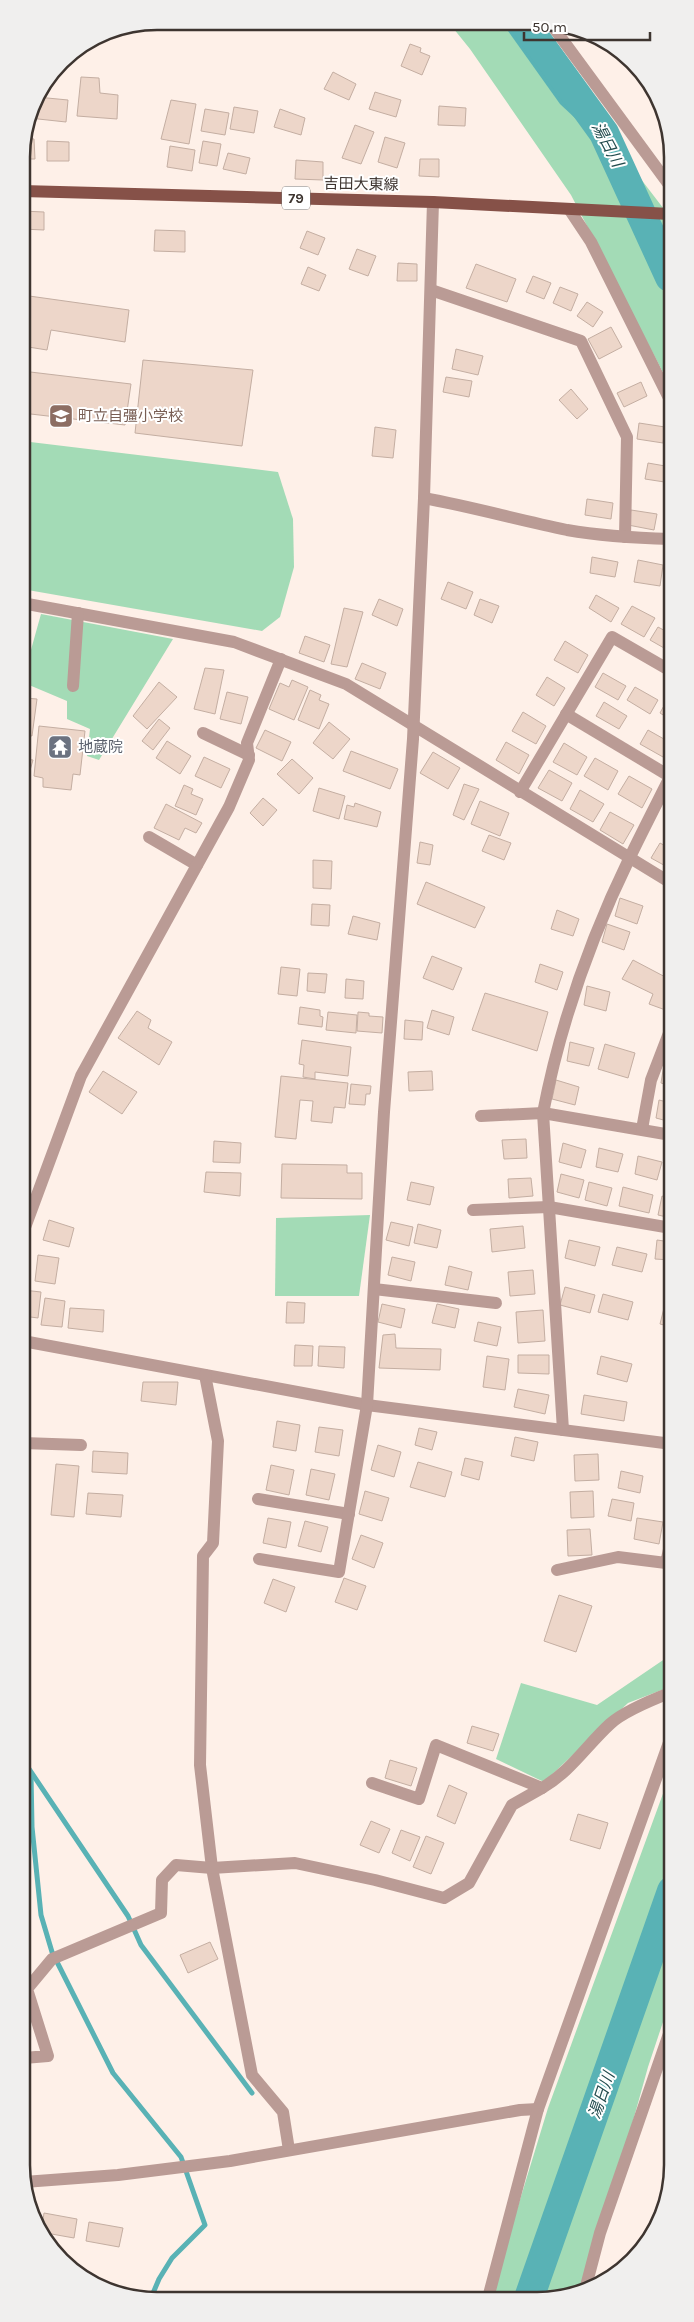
<svg xmlns="http://www.w3.org/2000/svg" width="694" height="2322" font-family="Karla,'Noto Sans JP',sans-serif">
<rect width="100%" height="100%" fill="#fef0e8"/>
<g fill="#a3dbb6">
<polygon points="449,23 522,24 670,217 670,386 571,195 470,49"/>
<polygon points="22,441 278,472 293,519 294,567 280,617 262,631 22,589"/>
<polygon points="41,614 173,639 99,760 87,756 90,729 67,719 67,701 22,682"/>
<polygon points="370,1215 359,1296 275,1296 276,1218"/>
<polygon points="672,1654 672,1686 628,1703 544,1782 496,1759 521,1683 597,1705"/>
<polygon points="672,1769 672,1995 648,2067 586,2290 563,2298 490,2298 548,2108"/>
</g>
<polygon fill="#59b2b5" points="503,24 524,24 538,41 611,148 591,133 560,104"/>
<g fill="none" stroke-linecap="round" stroke-linejoin="round">
<g stroke="#59b2b5" stroke-width="5">
<polyline points="23,1760 128,1916 141,1945 252,2093"/>
<polyline points="31,1774 32,1827 41,1915 52,1952 113,2073 181,2157 205,2225 172,2258 159,2279 151,2298"/>
</g>
<g stroke="#59b2b5" stroke-width="30">
<polyline points="525,24 604,133 670,277"/>
<polyline points="529,2298 672,1891"/>
</g>
</g>
<g fill="#edd6c9" stroke="#c4aea2">
<polygon points="410,44 421,48 420,52 430,56 422,75 401,66"/>
<polygon points="333,72 356,84 349,100 324,89"/>
<polygon points="81,77 99,78 100,93 118,95 117,119 77,116"/>
<polygon points="375,92 401,100 396,117 369,109"/>
<polygon points="37,97 68,100 66,122 29,118 32,105"/>
<polygon points="171,100 196,104 189,144 161,139"/>
<polygon points="439,106 466,108 465,126 438,125"/>
<polygon points="234,107 258,111 254,133 230,129"/>
<polygon points="205,109 229,113 225,135 201,131"/>
<polygon points="280,109 305,118 301,135 274,127"/>
<polygon points="355,125 374,132 361,164 342,158"/>
<polygon points="385,137 405,143 397,168 378,162"/>
<polygon points="24,138 34,139 35,159 22,159"/>
<polygon points="47,141 69,142 69,161 47,161"/>
<polygon points="203,141 221,144 217,166 199,163"/>
<polygon points="170,146 195,150 192,171 167,167"/>
<polygon points="228,153 250,158 246,174 223,169"/>
<polygon points="420,159 439,159 439,177 419,176"/>
<polygon points="296,160 323,162 323,180 295,179"/>
<polygon points="22,211 44,212 44,230 22,229"/>
<polygon points="155,230 185,231 185,252 154,251"/>
<polygon points="307,231 325,238 318,255 300,248"/>
<rect x="22" y="242" width="3" height="20"/>
<polygon points="357,249 376,256 368,276 349,269"/>
<polygon points="398,263 417,264 417,281 397,281"/>
<polygon points="476,264 516,279 507,302 466,288"/>
<polygon points="308,267 326,275 319,291 301,284"/>
<polygon points="533,276 551,283 544,299 526,292"/>
<polygon points="560,287 578,294 571,311 553,303"/>
<polygon points="22,295 129,310 125,342 51,330 47,350 22,346"/>
<polygon points="587,302 603,312 593,327 577,316"/>
<polygon points="611,327 622,347 599,359 588,339"/>
<polygon points="456,349 483,356 478,375 452,369"/>
<polygon points="143,360 253,370 242,446 135,433"/>
<polygon points="22,371 131,384 125,425 22,413"/>
<polygon points="446,377 472,381 469,397 443,392"/>
<polygon points="641,382 647,396 624,407 617,393"/>
<polygon points="571,389 588,409 577,419 559,400"/>
<polygon points="639,423 665,427 663,443 637,439"/>
<polygon points="375,427 396,430 393,458 372,456"/>
<polygon points="648,463 671,467 671,483 645,479"/>
<polygon points="587,499 613,503 611,519 585,515"/>
<polygon points="631,510 657,514 654,530 628,525"/>
<polygon points="592,557 618,562 615,577 590,573"/>
<polygon points="638,560 663,565 660,586 634,582"/>
<polygon points="448,582 473,592 466,609 441,599"/>
<polygon points="596,595 619,608 611,622 589,608"/>
<polygon points="379,599 403,609 397,626 372,615"/>
<polygon points="480,599 499,606 492,623 474,615"/>
<polygon points="632,606 655,618 644,637 621,624"/>
<polygon points="344,608 363,612 347,667 331,664"/>
<polygon points="658,627 671,634 671,652 650,640"/>
<polygon points="305,636 330,645 324,662 299,653"/>
<polygon points="565,641 588,655 578,673 554,660"/>
<polygon points="362,663 386,673 380,689 355,679"/>
<polygon points="205,668 224,670 215,714 194,709"/>
<polygon points="603,673 626,686 618,700 595,687"/>
<polygon points="547,677 565,688 554,706 536,695"/>
<polygon points="292,680 308,687 294,720 269,709 280,683 289,687"/>
<polygon points="159,682 177,697 147,729 133,716"/>
<polygon points="635,687 658,700 650,714 627,700"/>
<polygon points="310,690 321,695 319,700 329,704 319,729 298,720"/>
<polygon points="22,692 25,698 37,699 32,736 22,734"/>
<polygon points="227,692 248,697 241,724 220,719"/>
<polygon points="667,700 671,702 671,720 660,713"/>
<polygon points="604,702 627,716 619,729 596,716"/>
<polygon points="523,712 546,726 536,744 512,731"/>
<polygon points="159,719 170,728 153,750 142,741"/>
<polygon points="329,722 350,739 333,759 313,743"/>
<polygon points="39,726 85,731 80,775 73,774 71,790 43,787 43,778 34,776"/>
<polygon points="265,730 291,742 282,761 256,748"/>
<polygon points="648,730 671,743 663,757 640,744"/>
<polygon points="167,741 191,756 180,774 156,758"/>
<polygon points="506,742 529,755 519,774 496,760"/>
<polygon points="564,743 587,757 577,775 553,762"/>
<polygon points="22,749 27,751 26,759 33,760 29,774 22,772"/>
<polygon points="351,751 398,769 390,789 343,771"/>
<polygon points="433,752 460,768 448,789 420,773"/>
<polygon points="204,757 230,769 221,788 195,776"/>
<polygon points="595,758 618,771 608,790 584,776"/>
<polygon points="292,759 313,778 299,794 277,774"/>
<polygon points="549,770 572,783 562,801 538,788"/>
<polygon points="629,776 652,789 642,808 618,794"/>
<polygon points="464,784 479,789 464,820 453,815"/>
<polygon points="184,785 193,789 191,794 203,799 196,815 175,806"/>
<polygon points="319,788 345,796 339,819 313,811"/>
<polygon points="580,790 604,804 593,822 570,809"/>
<polygon points="263,798 277,810 263,826 250,813"/>
<polygon points="480,801 509,813 500,836 471,824"/>
<polygon points="355,803 381,812 377,827 344,819 347,805 354,807"/>
<polygon points="166,804 202,823 196,833 185,828 179,840 154,828"/>
<polygon points="610,812 634,825 623,844 600,830"/>
<polygon points="489,835 511,843 504,860 482,851"/>
<polygon points="420,842 433,845 430,865 417,863"/>
<polygon points="660,843 671,849 671,869 651,858"/>
<polygon points="313,860 332,861 331,889 313,888"/>
<polygon points="426,882 485,907 475,928 417,904"/>
<polygon points="620,898 643,906 637,924 615,916"/>
<polygon points="312,904 330,905 329,926 311,925"/>
<polygon points="557,910 579,919 573,936 551,929"/>
<polygon points="353,916 380,923 377,940 348,934"/>
<polygon points="607,924 630,932 624,950 602,942"/>
<polygon points="432,956 462,968 453,990 423,978"/>
<polygon points="633,960 671,980 671,1012 649,1004 653,994 622,979"/>
<polygon points="540,964 563,972 557,990 535,982"/>
<polygon points="281,967 300,969 297,996 278,994"/>
<polygon points="308,973 327,974 325,993 307,991"/>
<polygon points="346,979 364,981 363,999 345,998"/>
<polygon points="587,986 610,992 606,1011 584,1005"/>
<polygon points="485,993 548,1012 537,1051 472,1030"/>
<polygon points="300,1007 320,1010 320,1016 323,1017 322,1027 298,1024"/>
<polygon points="432,1010 454,1017 449,1035 427,1028"/>
<polygon points="137,1011 151,1020 148,1028 172,1042 159,1065 118,1038"/>
<polygon points="328,1012 357,1015 356,1033 326,1030"/>
<polygon points="358,1012 369,1013 369,1016 383,1017 382,1033 357,1031"/>
<polygon points="405,1020 423,1022 422,1040 404,1039"/>
<polygon points="302,1040 351,1047 348,1076 315,1072 315,1079 303,1077 304,1065 299,1064"/>
<polygon points="570,1042 594,1048 589,1066 567,1061"/>
<polygon points="605,1044 635,1053 628,1078 598,1069"/>
<polygon points="664,1064 671,1066 671,1086 661,1083"/>
<polygon points="103,1071 137,1092 122,1114 89,1092"/>
<polygon points="432,1071 433,1090 409,1091 408,1072"/>
<polygon points="281,1076 348,1083 345,1108 334,1107 332,1123 311,1121 313,1101 300,1100 296,1139 275,1137"/>
<polygon points="556,1080 579,1087 575,1105 552,1099"/>
<polygon points="351,1084 371,1086 370,1094 366,1094 365,1105 349,1104"/>
<polygon points="659,1100 671,1103 671,1122 656,1118"/>
<polygon points="526,1139 527,1158 504,1159 502,1140"/>
<polygon points="214,1141 241,1143 240,1163 213,1162"/>
<polygon points="563,1143 586,1150 581,1168 559,1162"/>
<polygon points="599,1148 623,1154 618,1172 596,1167"/>
<polygon points="638,1156 662,1162 657,1180 635,1174"/>
<polygon points="282,1164 347,1165 347,1173 362,1173 362,1199 281,1198"/>
<polygon points="206,1172 241,1173 240,1196 204,1192"/>
<polygon points="561,1174 584,1180 579,1198 557,1192"/>
<polygon points="531,1178 533,1196 509,1198 508,1179"/>
<polygon points="411,1182 434,1187 430,1205 407,1200"/>
<polygon points="589,1182 612,1188 607,1206 585,1200"/>
<polygon points="623,1187 653,1195 649,1213 619,1206"/>
<polygon points="662,1196 671,1199 671,1218 658,1215"/>
<polygon points="49,1220 74,1228 69,1247 43,1240"/>
<polygon points="391,1222 413,1227 409,1246 386,1240"/>
<polygon points="418,1224 441,1230 437,1248 414,1243"/>
<polygon points="523,1226 525,1248 492,1252 490,1229"/>
<polygon points="569,1240 600,1247 595,1266 565,1258"/>
<polygon points="657,1240 671,1242 671,1260 655,1259"/>
<polygon points="617,1247 647,1254 642,1272 612,1265"/>
<polygon points="38,1255 59,1258 55,1284 35,1281"/>
<polygon points="392,1257 415,1262 411,1281 388,1275"/>
<polygon points="449,1266 472,1272 468,1290 445,1285"/>
<polygon points="533,1270 535,1294 510,1296 508,1272"/>
<polygon points="565,1287 595,1295 590,1313 560,1305"/>
<polygon points="23,1290 41,1292 38,1318 23,1316"/>
<polygon points="603,1294 633,1302 628,1320 598,1312"/>
<polygon points="667,1296 671,1297 672,1327 660,1324"/>
<polygon points="45,1298 65,1301 62,1327 41,1325"/>
<polygon points="287,1302 305,1303 304,1323 286,1323"/>
<polygon points="382,1304 405,1309 401,1328 378,1322"/>
<polygon points="437,1304 459,1309 455,1328 432,1323"/>
<polygon points="70,1308 104,1310 103,1332 68,1328"/>
<polygon points="543,1310 545,1341 518,1343 516,1312"/>
<polygon points="478,1322 501,1327 497,1346 474,1341"/>
<polygon points="395,1334 396,1348 441,1349 440,1370 379,1368 383,1335"/>
<polygon points="295,1345 313,1346 312,1366 294,1366"/>
<polygon points="319,1346 345,1347 344,1368 318,1366"/>
<polygon points="518,1355 549,1355 549,1374 518,1373"/>
<polygon points="487,1356 509,1359 505,1390 483,1387"/>
<polygon points="601,1356 632,1364 627,1382 597,1374"/>
<polygon points="143,1382 178,1382 176,1405 141,1401"/>
<polygon points="518,1389 549,1395 545,1414 514,1407"/>
<polygon points="584,1395 627,1402 624,1421 581,1414"/>
<polygon points="277,1421 300,1425 296,1451 273,1447"/>
<polygon points="319,1427 343,1430 339,1456 315,1452"/>
<polygon points="419,1428 437,1432 432,1450 415,1445"/>
<polygon points="515,1437 538,1442 534,1461 511,1456"/>
<polygon points="378,1445 401,1452 394,1477 371,1470"/>
<polygon points="93,1451 128,1453 127,1474 92,1472"/>
<polygon points="598,1454 599,1480 575,1481 574,1455"/>
<polygon points="465,1458 483,1462 479,1480 461,1475"/>
<polygon points="418,1462 452,1472 445,1497 410,1487"/>
<polygon points="56,1464 79,1466 74,1517 51,1515"/>
<polygon points="271,1465 294,1470 289,1495 266,1490"/>
<polygon points="311,1469 335,1474 329,1500 306,1495"/>
<polygon points="621,1471 643,1476 640,1493 618,1488"/>
<polygon points="365,1491 389,1498 382,1521 359,1514"/>
<polygon points="593,1491 594,1517 571,1518 570,1492"/>
<polygon points="88,1493 123,1495 121,1517 86,1514"/>
<polygon points="612,1499 634,1503 631,1521 608,1516"/>
<polygon points="268,1518 291,1522 286,1548 263,1543"/>
<polygon points="637,1518 663,1522 659,1544 634,1539"/>
<polygon points="305,1521 328,1527 321,1552 298,1546"/>
<polygon points="590,1529 592,1555 568,1556 567,1530"/>
<polygon points="361,1535 383,1543 374,1568 352,1559"/>
<polygon points="344,1578 366,1586 357,1610 335,1602"/>
<polygon points="273,1579 295,1587 286,1612 264,1603"/>
<polygon points="559,1595 592,1606 576,1652 544,1641"/>
<polygon points="472,1726 499,1734 493,1751 467,1743"/>
<polygon points="390,1760 417,1768 411,1786 385,1778"/>
<polygon points="449,1785 467,1793 455,1824 437,1816"/>
<polygon points="578,1814 608,1823 600,1849 570,1840"/>
<polygon points="371,1821 390,1829 379,1853 360,1845"/>
<polygon points="401,1830 420,1837 410,1861 392,1853"/>
<polygon points="426,1836 444,1843 431,1874 413,1867"/>
<polygon points="210,1942 218,1959 188,1973 180,1955"/>
<polygon points="44,2213 77,2219 74,2238 46,2233 42,2226"/>
<polygon points="89,2222 123,2228 119,2247 86,2241"/>
</g>
<g fill="none" stroke-linecap="round" stroke-linejoin="round">
<g stroke="#ba9b95" stroke-width="12">
<polyline points="551,24 670,186"/>
<polyline points="569,209 591,242 670,400"/>
<polyline points="431,290 581,341 627,437 625,537"/>
<path d="M424,498C472,507 519,520 567,530C601,536 636,538 671,539"/>
<polyline points="22,603 234,642 346,684 671,883"/>
<polyline points="73,686 78,613"/>
<polyline points="566,714 671,777"/>
<polyline points="203,733 249,755"/>
<polyline points="520,792 612,637 671,671"/>
<polyline points="149,837 197,865"/>
<polyline points="481,1116 543,1113 671,1135"/>
<polyline points="642,1129 651,1080 671,1028"/>
<polyline points="473,1210 549,1207 671,1228"/>
<polyline points="23,1233 81,1076 229,807 249,760 247,743 281,659"/>
<polyline points="374,1289 496,1303"/>
<polyline points="23,1341 367,1405 672,1444"/>
<polyline points="205,1375 218,1441 213,1543 203,1556 200,1765 212,1868 252,2075 283,2112 289,2150"/>
<path d="M563,1430L543,1113C560,1025 591,937 630,857C643,830 657,803 671,775"/>
<polyline points="23,1443 81,1445"/>
<polyline points="258,1499 349,1514"/>
<polyline points="259,1559 339,1572 367,1405 384,1112 413,739 424,498 433,202"/>
<polyline points="557,1570 618,1557 666,1563 672,1536"/>
<path d="M372,1783L419,1799L436,1745L542,1788C570,1772 587,1745 610,1724C624,1711 654,1699 672,1692"/>
<polyline points="24,2058 48,2056 27,1989 52,1959 161,1913 162,1880 176,1865 212,1868 295,1863 375,1880 444,1898 469,1883 512,1805 542,1788"/>
<polyline points="24,2182 118,2175 230,2161 520,2110 538,2109"/>
<polyline points="585,2290 600,2233 672,2025"/>
<polyline points="488,2298 538,2109 672,1734"/>
</g>
<polyline stroke="#865148" stroke-width="12" points="22,191 433,202 670,214"/>
</g>
<defs>
<symbol id="school-square" viewBox="-11 -11 22 22"><rect x="-9" y="-9" width="18" height="18" rx="4" fill="#8d6e63" stroke="#fff"/><path d="M0-5L7-2L0 1L-7-2ZM-4 1L0 2.5L4 1V4Q0 6-4 4Z" fill="#fff"/></symbol>
<symbol id="temple-square" viewBox="-11 -11 22 22"><rect x="-9" y="-9" width="18" height="18" rx="4" fill="#6b7280" stroke="#fff"/><path d="M0-6L5-2H3V0L6.5 2.5H4V6H1.5V3h-3V6H-4V2.5H-6.5L-3 0V-2H-5Z" fill="#fff"/></symbol>
</defs>
<g fill-rule="evenodd">
<use href="#school-square" x="47" y="402" width="28" height="28"/>
<use href="#temple-square" x="46" y="733" width="28" height="28"/>
</g>
<g text-anchor="middle" stroke-width="4" stroke-linejoin="round" paint-order="stroke">
<rect fill="#fff" stroke="#78726e" stroke-width="1" x="282" y="186.5" width="28" height="23" rx="4"/>
<g font-size="14" font-weight="bold" fill="#3e3530">
<text x="296" y="203">79</text>
</g>
<g font-size="15" fill="#3e3530" stroke="#fff">
<text transform="translate(361 184) rotate(1)" y="5">吉田大東線</text>
</g>
<g font-size="15" fill="#785e54" stroke="#fff" text-anchor="start">
<text x="78" y="421">町立自彊小学校</text>
</g>
<g font-size="15" fill="#5b616d" stroke="#fff" text-anchor="start">
<text x="78" y="752">地蔵院</text>
</g>
<g font-size="16" font-style="italic" fill="#234c4e" stroke="#fff">
<text transform="translate(608 144) rotate(62)" y="6">湯日川</text>
<text transform="translate(601 2095) rotate(-71)" y="6">湯日川</text>
</g>
</g>
<path d="M0 0H694V2322H0ZM157 30H537A127 127 0 0 1 664 157V2165A127 127 0 0 1 537 2292H157A127 127 0 0 1 30 2165V157A127 127 0 0 1 157 30Z" fill="#f0efee" fill-rule="evenodd"/>
<path fill="none" stroke="#3e3530" stroke-width="2.5" d="M157 30H537A127 127 0 0 1 664 157V2165A127 127 0 0 1 537 2292H157A127 127 0 0 1 30 2165V157A127 127 0 0 1 157 30Z"/>
<path d="M524 32v8h126v-8" fill="none" stroke="#3e3530" stroke-width="2.5"/>
<text x="532" y="32" font-size="15" fill="#3e3530" stroke="#ffffff" stroke-width="4" paint-order="stroke">50 m</text>
</svg>
